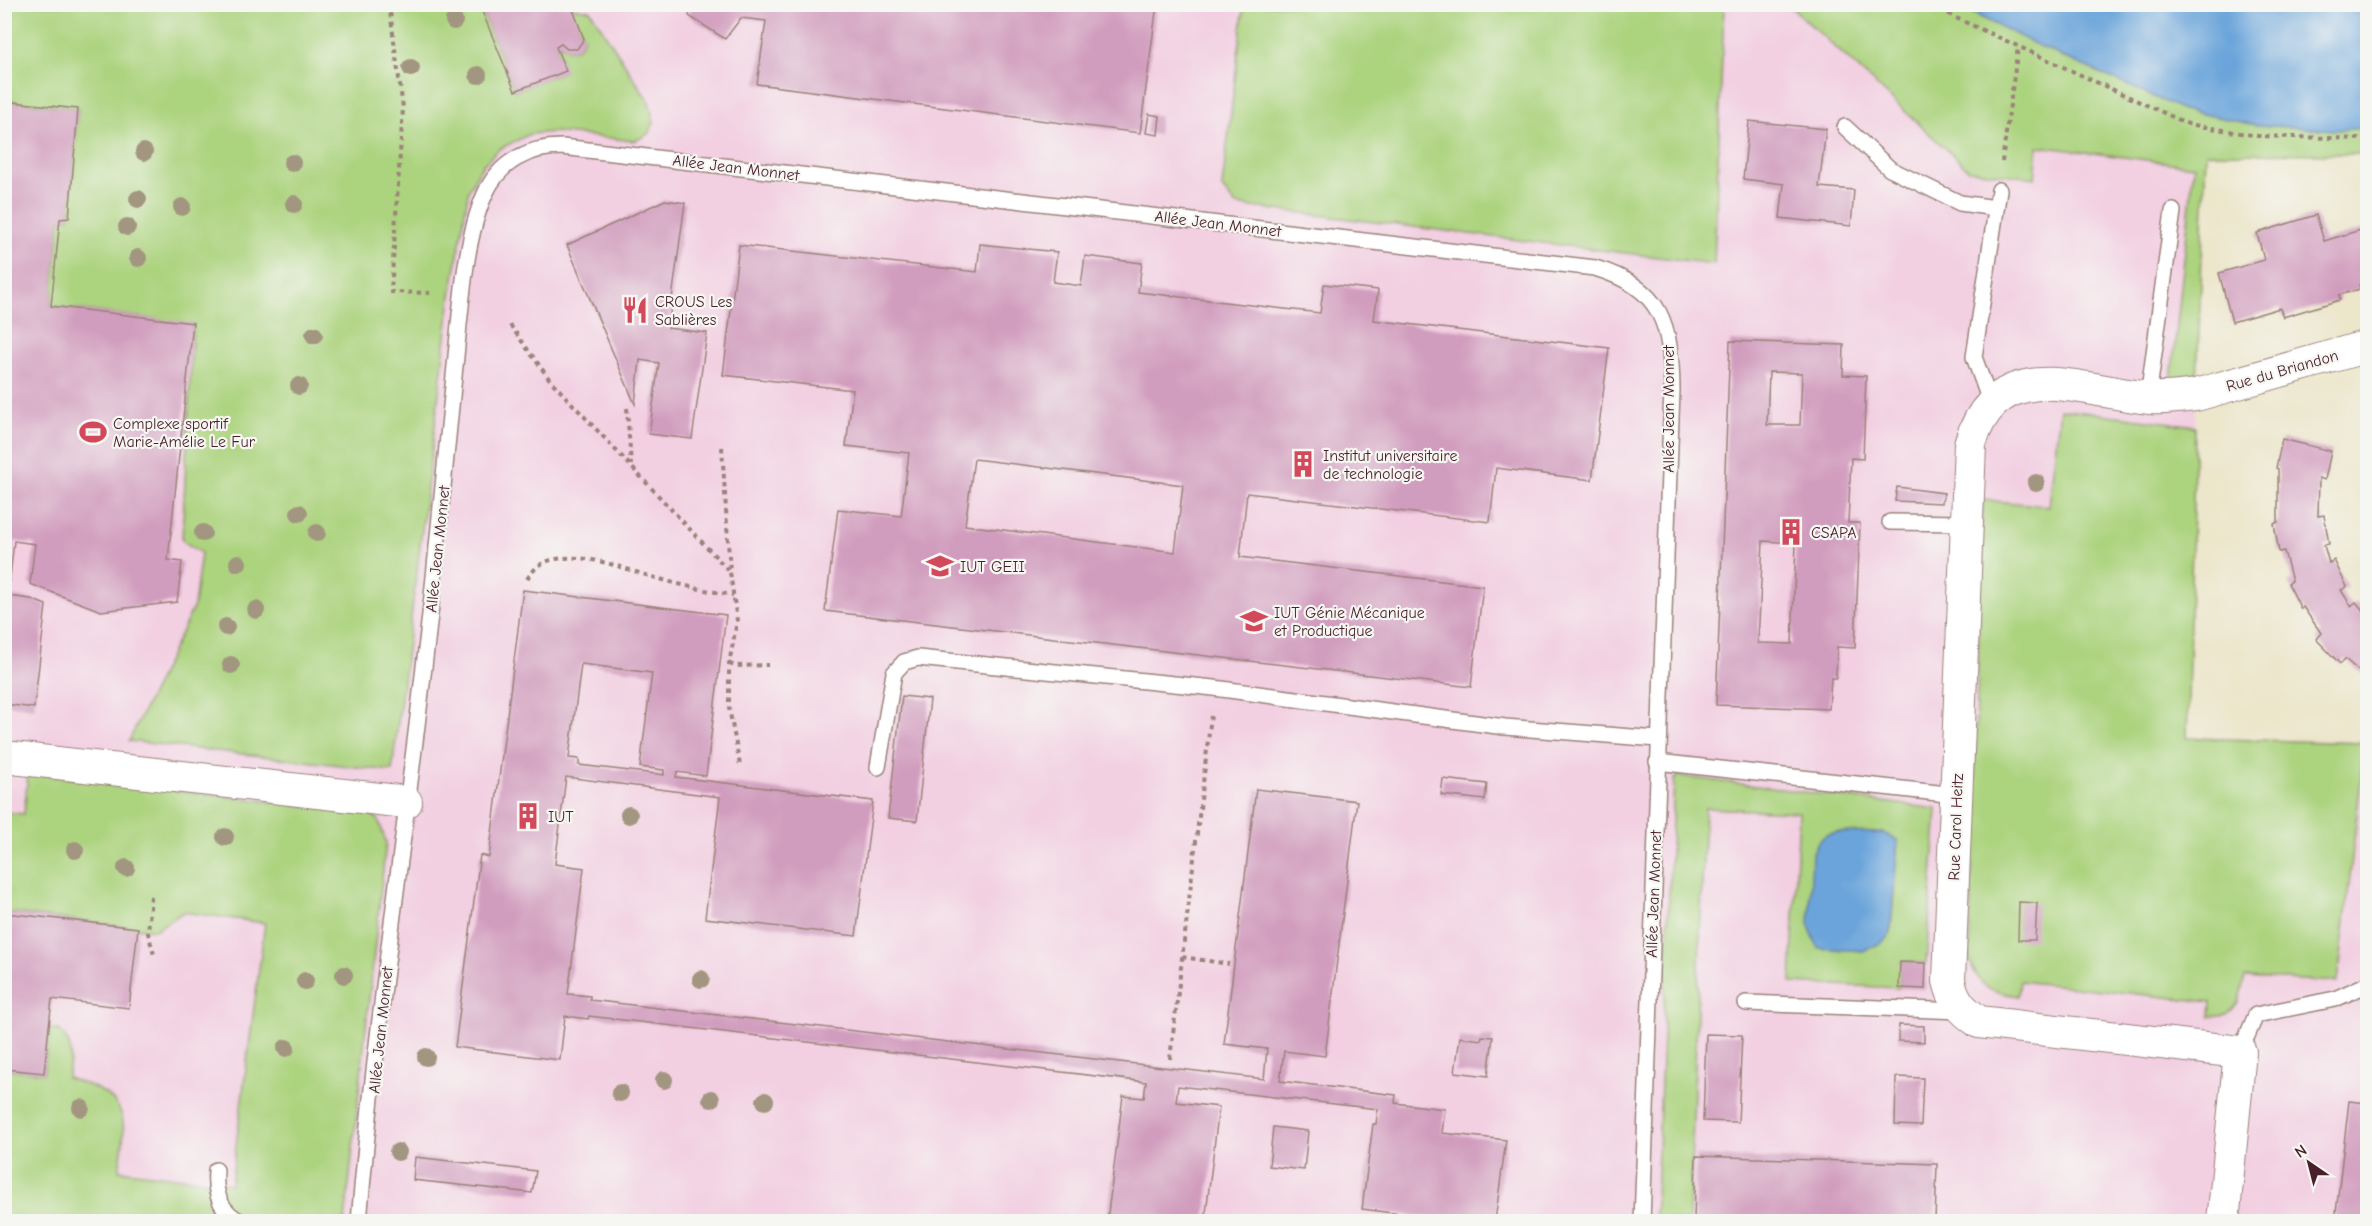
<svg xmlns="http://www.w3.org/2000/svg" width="2372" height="1226" font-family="'Comic Neue',sans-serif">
<rect width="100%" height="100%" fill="#f6f6f2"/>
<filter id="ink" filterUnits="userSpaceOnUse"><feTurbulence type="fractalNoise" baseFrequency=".0167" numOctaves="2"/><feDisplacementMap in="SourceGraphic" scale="12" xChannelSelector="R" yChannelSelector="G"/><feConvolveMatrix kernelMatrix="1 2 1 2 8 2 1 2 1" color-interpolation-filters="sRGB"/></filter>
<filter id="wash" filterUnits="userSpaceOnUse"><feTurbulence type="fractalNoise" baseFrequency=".008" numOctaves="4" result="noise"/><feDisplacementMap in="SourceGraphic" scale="24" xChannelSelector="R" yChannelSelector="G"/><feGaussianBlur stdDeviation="1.35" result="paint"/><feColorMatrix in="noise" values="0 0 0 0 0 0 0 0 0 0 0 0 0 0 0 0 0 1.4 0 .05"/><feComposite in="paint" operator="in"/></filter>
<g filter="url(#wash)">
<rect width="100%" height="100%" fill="#ece6cb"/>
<polygon fill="#f2cfe1" points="5,5 1789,5 1969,170 2038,146 2194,166 2169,398 2196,395 2187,738 2367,743 2367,1221 5,1222"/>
<g fill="#acd37e" stroke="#7b7954" stroke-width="1.5">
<polygon points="479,4 515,91 565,71 556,47 561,44 567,49 577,49 584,39 571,7 590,10 649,102 654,123 648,134 635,141 554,132 530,134 499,149 483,165 469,189 451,296 392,771 129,741 194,606 201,553 182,540 193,324 51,306 60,219 69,218 78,109 5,101 5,5"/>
<polygon points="1244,5 1724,5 1714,264 1236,205 1222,188"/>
<polygon points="1789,5 2367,5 2367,154 2206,153 2197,381 2178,384 2171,381 2194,166 2038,146 2035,178 1969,170"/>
<path d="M2060,409L2195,426L2187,738L2365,743L2338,982L2245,977L2238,1003L2227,1015L2210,1017L2211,1002L2020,981L2018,996C1988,991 1980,988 1969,959L1983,500L2049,506Z"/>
<path d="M28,773L367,813L378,819L386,842L345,1221H5V1069L44,1073L49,1029L59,1030C75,1044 71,1059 67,1078C127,1095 129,1113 119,1170L231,1184L265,923L183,912L155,930L5,912V812L24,814Z"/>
<polygon points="1678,776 1937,809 1926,963 1901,962 1899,988 1791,983 1799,812 1705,808 1689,1221 1655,1222 1674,780"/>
</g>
<g fill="#6aa4da" stroke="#5a6282" stroke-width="1.5">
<polygon points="1956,5 2367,5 2367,128 2335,130 2256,125 2183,110 2041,47"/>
<polygon points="1837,832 1884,833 1898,841 1891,929 1888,937 1881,943 1863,951 1818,948 1809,926 1812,855 1818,842 1826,835"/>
</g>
<g id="blocks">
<g fill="#d19dbe" fill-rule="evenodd">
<polygon points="479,4 571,4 584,39 577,49 567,49 561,44 556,47 566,71 515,91"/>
<polygon points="691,4 1157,4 1140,133 757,84 766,21 741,18 725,39 689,16"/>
<polygon points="4,101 78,109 69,218 60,219 51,306 193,323 168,560 182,562 177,602 101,611 30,584 35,544 14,541 8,596 31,599 46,605 34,708 4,704"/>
<polygon points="1149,114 1160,116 1158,135 1146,133"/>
<polygon points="1749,121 1826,129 1819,187 1854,190 1851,226 1780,218 1784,184 1743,179"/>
<polygon points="665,200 685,203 668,328 707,333 692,439 649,434 659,363 640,360 635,404 567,245"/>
<polygon points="2316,215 2324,241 2367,228 2367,283 2359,285 2360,289 2339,295 2340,300 2283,317 2280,308 2232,322 2219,273 2264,260 2257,233"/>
<path d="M980,244L1057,252L1053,282L1081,286L1085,256L1142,263L1138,292L1320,313L1324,284L1378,290L1374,320L1609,348L1592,480L1496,468L1490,522L1247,493L1240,557L1483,586L1471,687L825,611L838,509L901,516L909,453L846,446L853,390L723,375L739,245L977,272ZM974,459L1183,485L1175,552L965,525Z"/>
<path d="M1730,341L1844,345L1843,375L1866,376L1863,459L1851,458L1848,523H1860L1855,648L1837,647L1836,678H1831L1829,709L1716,705ZM1769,372L1802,373L1800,425H1767ZM1763,541L1796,543L1792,644L1758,643Z"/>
<polygon points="2282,439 2331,451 2325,480 2319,478 2318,516 2324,515 2329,544 2324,545 2329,563 2334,560 2347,587 2341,590 2351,606 2356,602 2367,615 2367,678 2345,659 2340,664 2316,639 2321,633 2303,607 2301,609 2288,583 2292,581 2284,551 2279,552 2274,524 2278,522 2278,469 2276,468"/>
<polygon points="1897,487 1944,493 1942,503 1895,501"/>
<path d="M523,590L726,615L706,776L677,772L676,777L873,801L856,936L705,918L720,797L566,777L555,864L584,868L568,994L590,996V1000L1264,1079L1267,1049L1224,1044L1256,789L1357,801L1325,1056L1284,1051L1280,1081L1396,1095L1395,1103L1445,1109L1442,1133L1506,1140L1495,1221H1456L1362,1209L1373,1124H1376L1378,1109L1178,1086L1176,1102L1219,1107L1205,1221H1107L1123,1096L1144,1098L1146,1082L589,1016L588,1019L565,1016L560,1060L455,1047L480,855L489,857ZM581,664L652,673L640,767L664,770V775L579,765V759L569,758Z"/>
<polygon points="902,696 930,699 917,821 888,818"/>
<polygon points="1443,779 1487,784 1485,800 1441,795"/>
<polygon points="2019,902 2037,903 2035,940 2018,940"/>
<polygon points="5,913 138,928 129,1008 52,999 44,1073 5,1069"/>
<polygon points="1900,962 1926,963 1925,989 1899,988"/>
<polygon points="1899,1025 1924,1026 1924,1042 1898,1041"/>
<polygon points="1706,1034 1742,1035 1738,1122 1703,1121"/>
<polygon points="1482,1036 1493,1037 1488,1076 1455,1072 1460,1037 1481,1040"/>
<polygon points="1896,1077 1923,1078 1921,1126 1895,1125"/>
<polygon points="2349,1101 2367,1103 2367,1221 2335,1221"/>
<polygon points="1273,1127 1308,1131 1304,1170 1269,1166"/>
<polygon points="1696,1156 1937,1164 1935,1221 1694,1221"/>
<polygon points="415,1157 536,1171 532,1193 413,1180"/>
</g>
</g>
</g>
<g filter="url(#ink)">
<use href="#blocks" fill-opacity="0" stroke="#9b827b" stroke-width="1.5"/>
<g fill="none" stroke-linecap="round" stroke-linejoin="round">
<defs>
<g id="service">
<polyline points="1845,127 1890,169 1960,203 1996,208"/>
<polyline points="2148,398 2173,211"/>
<polyline points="1991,404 1974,357 1999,190"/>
<polyline points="1890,522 1967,523"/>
<polyline points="1657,762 1956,795"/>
<polyline points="878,767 894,673 904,662 918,658 1214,688 1505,727 1658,739"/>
<polyline points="1746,1003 1962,1011"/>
<polyline points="2240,1052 2256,1015 2335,999 2368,984"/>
<path d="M216,1170C214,1193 220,1212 242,1222"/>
<path d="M359,1222C377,1006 412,792 434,577C441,503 449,430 456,356C461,307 465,238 485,194C499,162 529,147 562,147L1595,268C1663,288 1671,325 1672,390L1642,1222"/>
</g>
<g id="minor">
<polyline points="4,757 406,802"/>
<path d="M2223,1222L2240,1052L1979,1022C1962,1010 1954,1002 1949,981L1970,444C1998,351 2082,392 2150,398C2166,399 2181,397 2196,395L2368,346"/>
</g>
</defs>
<use href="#service" stroke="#9b827b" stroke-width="18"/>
<use href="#minor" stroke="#9b827b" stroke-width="34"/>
<g stroke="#9b827b" stroke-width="4" stroke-dasharray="4.5 4.5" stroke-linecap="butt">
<polyline points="389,4 403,108 391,292 435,293"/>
<polyline points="1933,4 1954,17 2188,124 2258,136 2368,139"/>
<polyline points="2002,162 2018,47"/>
<polyline points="510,325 550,380 730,572"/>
<polyline points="627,408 631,465"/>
<polyline points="722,447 730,572 737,621 729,664 729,708 740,765"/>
<path d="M527,579C534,568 543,561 556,559C591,553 628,571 660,579C684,586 708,591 733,595"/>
<polyline points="729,664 736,666 768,665"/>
<polyline points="151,896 148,933 155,958"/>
<polyline points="1182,957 1229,964"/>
<polyline points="1170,1059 1211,716"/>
</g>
<use href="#service" stroke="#fff" stroke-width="15"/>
<use href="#minor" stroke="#fff" stroke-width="32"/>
</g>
<g fill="#a39681">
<circle cx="454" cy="21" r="9"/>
<circle cx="411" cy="68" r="9"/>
<circle cx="478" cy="75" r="9"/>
<circle cx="144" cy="152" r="9"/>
<circle cx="292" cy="163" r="9"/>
<circle cx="138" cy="199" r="9"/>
<circle cx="294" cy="204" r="9"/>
<circle cx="182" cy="207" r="9"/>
<circle cx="127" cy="227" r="9"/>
<circle cx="138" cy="258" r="9"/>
<circle cx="314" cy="335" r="9"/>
<circle cx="299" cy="386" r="9"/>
<circle cx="2036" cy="483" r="9"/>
<circle cx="299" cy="513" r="9"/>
<circle cx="203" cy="533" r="9"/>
<circle cx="317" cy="533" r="9"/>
<circle cx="238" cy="563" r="9"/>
<circle cx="256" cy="610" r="9"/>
<circle cx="226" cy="627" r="9"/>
<circle cx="231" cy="665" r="9"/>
<circle cx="629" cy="815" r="9"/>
<circle cx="225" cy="837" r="9"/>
<circle cx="75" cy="850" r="9"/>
<circle cx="126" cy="868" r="9"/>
<circle cx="344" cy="975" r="9"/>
<circle cx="701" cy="979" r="9"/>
<circle cx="305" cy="981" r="9"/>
<circle cx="286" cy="1048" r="9"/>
<circle cx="426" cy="1057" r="9"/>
<circle cx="664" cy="1080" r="9"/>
<circle cx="620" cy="1093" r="9"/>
<circle cx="711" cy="1099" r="9"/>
<circle cx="765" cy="1101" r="9"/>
<circle cx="81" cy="1108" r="9"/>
<circle cx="398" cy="1152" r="9"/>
</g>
</g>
<defs>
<symbol id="restaurant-bare" viewBox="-9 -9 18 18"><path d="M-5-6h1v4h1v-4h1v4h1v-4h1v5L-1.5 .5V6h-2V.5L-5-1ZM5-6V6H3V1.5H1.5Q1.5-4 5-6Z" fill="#d1495b" stroke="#f6f6f2" stroke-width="2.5" paint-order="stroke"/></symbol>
<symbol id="stadium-bare" viewBox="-9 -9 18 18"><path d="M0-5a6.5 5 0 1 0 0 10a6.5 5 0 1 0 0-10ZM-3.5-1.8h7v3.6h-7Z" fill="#d1495b" stroke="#f6f6f2" stroke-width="2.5" paint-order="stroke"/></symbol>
<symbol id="building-bare" viewBox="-9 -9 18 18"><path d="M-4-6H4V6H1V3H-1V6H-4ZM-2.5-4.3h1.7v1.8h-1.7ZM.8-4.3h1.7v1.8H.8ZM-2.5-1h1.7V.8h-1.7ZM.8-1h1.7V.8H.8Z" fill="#d1495b" stroke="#f6f6f2" stroke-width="2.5" paint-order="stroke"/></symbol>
<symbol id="university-bare" viewBox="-9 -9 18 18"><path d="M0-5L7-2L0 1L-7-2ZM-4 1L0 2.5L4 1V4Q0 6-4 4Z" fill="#d1495b" stroke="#f6f6f2" stroke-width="2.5" paint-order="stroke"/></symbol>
</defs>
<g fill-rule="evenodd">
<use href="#restaurant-bare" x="616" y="291" width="38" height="38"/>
<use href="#stadium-bare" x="74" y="413" width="38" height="38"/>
<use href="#building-bare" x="1284" y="445" width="38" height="38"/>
<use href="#building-bare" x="1772" y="513" width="38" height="38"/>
<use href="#university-bare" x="921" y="547" width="38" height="38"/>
<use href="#university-bare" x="1235" y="602" width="38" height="38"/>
<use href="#building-bare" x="509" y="797" width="38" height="38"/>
</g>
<g text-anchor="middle" stroke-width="4.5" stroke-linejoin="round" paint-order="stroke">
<g font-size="16" fill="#4a1f2b" stroke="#f6f6f2">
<text transform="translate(736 167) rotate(7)" y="6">Allée Jean Monnet</text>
<text transform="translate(1218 223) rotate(7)" y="6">Allée Jean Monnet</text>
<text transform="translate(2282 370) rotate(-16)" y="6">Rue du Briandon</text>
<text transform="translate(1668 409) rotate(-90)" y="6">Allée Jean Monnet</text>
<text transform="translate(437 549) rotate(-84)" y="6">Allée Jean Monnet</text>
<text transform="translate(1955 827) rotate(-88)" y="6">Rue Carol Heitz</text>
<text transform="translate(1653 894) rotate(-88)" y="6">Allée Jean Monnet</text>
<text transform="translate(380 1030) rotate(-84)" y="6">Allée Jean Monnet</text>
</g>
<g font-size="16" fill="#4a1f2b" stroke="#f6f6f2" text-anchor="start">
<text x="655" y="307">CROUS Les<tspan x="655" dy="18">Sablières</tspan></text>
<text x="113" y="429">Complexe sportif<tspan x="113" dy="18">Marie-Amélie Le Fur</tspan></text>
<text x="1323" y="461">Institut universitaire<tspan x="1323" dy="18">de technologie</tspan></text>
<text x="1811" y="538">CSAPA</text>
<text x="960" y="572">IUT GEII</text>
<text x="1274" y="618">IUT Génie Mécanique<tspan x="1274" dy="18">et Productique</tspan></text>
<text x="548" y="822">IUT</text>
</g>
</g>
<rect width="2372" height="1226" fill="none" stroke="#f6f6f2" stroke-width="24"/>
<g transform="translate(2309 1163) rotate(325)" stroke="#f6f6f2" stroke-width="4.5" paint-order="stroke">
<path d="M0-4.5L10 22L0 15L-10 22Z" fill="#4a1f2b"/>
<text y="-9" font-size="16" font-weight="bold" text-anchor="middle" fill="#4a1f2b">N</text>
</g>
</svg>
